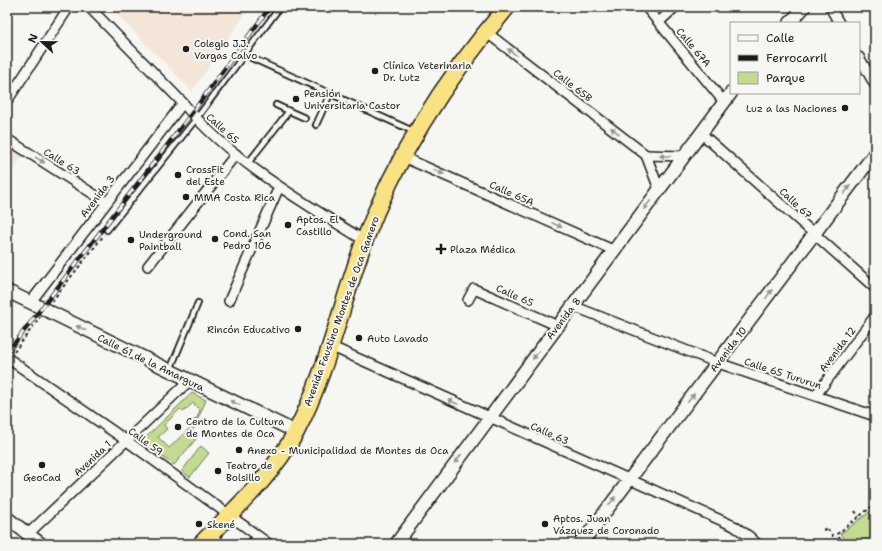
<svg xmlns="http://www.w3.org/2000/svg" width="882" height="551" font-family="'Shantell Sans',sans-serif">
<rect width="100%" height="100%" fill="#f6f6f2"/>
<filter id="ink" filterUnits="userSpaceOnUse"><feTurbulence type="fractalNoise" baseFrequency=".025" numOctaves="2"/><feDisplacementMap in="SourceGraphic" scale="8" xChannelSelector="R" yChannelSelector="G"/><feConvolveMatrix kernelMatrix="1 2 1 2 8 2 1 2 1" color-interpolation-filters="sRGB"/></filter>
<g filter="url(#ink)">
<g fill="#f4e5d9">
<polygon points="110,7 250,7 192,91"/>
<polygon points="7,144 24,154 7,180"/>
</g>
<g fill="#c3da90" stroke="#707b56" fill-rule="evenodd">
<path d="M192,393L206,400L198,419L193,422L196,426L190,433L196,439L174,465L141,442ZM193,403L200,410L197,418L190,423L193,425L169,448L158,437L167,429L164,425L180,409L183,412Z"/>
<polygon points="201,446 209,453 190,477 182,471"/>
<polygon points="875,508 875,535 863,544 848,544 840,534"/>
</g>
<g fill="none" stroke-linecap="round" stroke-linejoin="round">
<defs>
<g id="lane">
<polyline points="245,55 415,132"/>
<polyline points="276,105 289,111"/>
<polyline points="316,125 330,94"/>
<polyline points="248,163 289,111 305,118"/>
<polyline points="107,230 196,119 280,7"/>
<polyline points="170,370 198,303"/>
<polyline points="213,535 224,544"/>
<polyline points="251,541 257,535"/>
</g>
<g id="street">
<path d="M89,7L183,103C232,162 300,200 365,241"/>
<polyline points="646,7 724,102"/>
<polyline points="830,7 839,23"/>
<polyline points="659,22 675,7"/>
<polyline points="486,32 646,155"/>
<polyline points="859,57 875,85"/>
<polyline points="7,101 69,7"/>
<polyline points="702,134 875,288"/>
<polyline points="7,139 106,202"/>
<polyline points="646,155 684,156"/>
<polyline points="646,155 659,189"/>
<polyline points="403,157 613,250"/>
<polyline points="148,266 236,154"/>
<polyline points="468,300 474,289 558,326"/>
<polyline points="229,301 279,187"/>
<polyline points="30,303 183,103"/>
<polyline points="573,306 718,363 875,416"/>
<polyline points="330,346 734,526 750,537 757,544"/>
<polyline points="9,359 127,441 269,544"/>
<polyline points="816,395 875,316"/>
<polyline points="28,534 189,381"/>
</g>
<g id="secondary">
<polyline points="790,23 804,7"/>
<polyline points="7,291 296,432"/>
<polyline points="7,518 41,544"/>
<polyline points="396,544 731,93"/>
<polyline points="581,544 875,153"/>
</g>
<path id="highway" d="M201,544C235,509 273,475 296,432C327,372 341,305 364,242C396,155 447,77 507,7"/>
</defs>
<use href="#lane" stroke="#1c1c1c" stroke-width="8"/>
<use href="#street" stroke="#1c1c1c" stroke-width="12"/>
<use href="#secondary" stroke="#1c1c1c" stroke-width="15"/>
<use href="#highway" stroke="#1c1c1c" stroke-width="19"/>
<g stroke="#1c1c1c" stroke-width="2" stroke-dasharray="3 3" stroke-linecap="butt">
<polyline points="52,301 104,235"/>
<polyline points="14,352 40,317"/>
<polyline points="855,511 859,517"/>
<polyline points="823,530 827,528 837,542 841,539"/>
<polyline points="844,544 837,534 875,504"/>
</g>
<use href="#lane" stroke="#f6f6f2" stroke-width="4.5"/>
<use href="#street" stroke="#f6f6f2" stroke-width="9"/>
<use href="#secondary" stroke="#f6f6f2" stroke-width="12"/>
<use href="#highway" stroke="#f8e281" stroke-width="16"/>
<defs>
<polyline id="rail" points="7,353 192,113 270,7"/>
</defs>
<use href="#rail" stroke="#1c1c1c" stroke-width="4.5"/>
<use href="#rail" stroke="#f6f6f2" stroke-width="3" stroke-dasharray="9" stroke-linecap="butt"/>
</g>
<defs><path id="oneway-solid" d="M-6-.8H1V-3.2L6.5 0L1 3.2V.8H-6Z"/></defs>
<g fill="#949492">
<use href="#oneway-solid" transform="translate(512 52) rotate(-142)"/>
<use href="#oneway-solid" transform="translate(615 131) rotate(-142)"/>
<use href="#oneway-solid" transform="translate(665 156) rotate(-179)"/>
<use href="#oneway-solid" transform="translate(40 160) rotate(32)"/>
<use href="#oneway-solid" transform="translate(439 172) rotate(24)"/>
<use href="#oneway-solid" transform="translate(847 190) rotate(-53)"/>
<use href="#oneway-solid" transform="translate(647 205) rotate(127)"/>
<use href="#oneway-solid" transform="translate(557 225) rotate(24)"/>
<use href="#oneway-solid" transform="translate(769 294) rotate(-54)"/>
<use href="#oneway-solid" transform="translate(81 328) rotate(-154)"/>
<use href="#oneway-solid" transform="translate(536 355) rotate(127)"/>
<use href="#oneway-solid" transform="translate(691 398) rotate(-52)"/>
<use href="#oneway-solid" transform="translate(453 402) rotate(-156)"/>
<use href="#oneway-solid" transform="translate(235 403) rotate(-154)"/>
<use href="#oneway-solid" transform="translate(458 459) rotate(126)"/>
<use href="#oneway-solid" transform="translate(612 501) rotate(-53)"/>
</g>
</g>
<g fill="#1c1c1c" stroke="#f6f6f2" stroke-width="1.5">
<circle cx="186" cy="49" r="4"/>
<circle cx="375" cy="71" r="4"/>
<circle cx="296" cy="99" r="4"/>
<circle cx="845" cy="108" r="4"/>
<circle cx="178" cy="175" r="4"/>
<circle cx="186" cy="197" r="4"/>
<circle cx="288" cy="225" r="4"/>
<circle cx="215" cy="239" r="4"/>
<circle cx="131" cy="240" r="4"/>
<path d="M439 243h4v4h4v4h-4v4h-4v-4h-4v-4h4z"/>
<circle cx="298" cy="329" r="4"/>
<circle cx="359" cy="338" r="4"/>
<circle cx="178" cy="427" r="4"/>
<circle cx="239" cy="450" r="4"/>
<circle cx="42" cy="465" r="4"/>
<circle cx="218" cy="471" r="4"/>
<circle cx="199" cy="524" r="4"/>
<circle cx="545" cy="524" r="4"/>
</g>
<g text-anchor="middle" stroke-width="4" stroke-linejoin="round" paint-order="stroke">
<g font-size="10" fill="#1c1c1c" stroke="#f6f6f2" text-anchor="start">
<text x="194" y="47">Colegio J.J.<tspan x="194" dy="12">Vargas Calvo</tspan></text>
<text x="383" y="69">Clínica Veterinaria<tspan x="383" dy="12">Dr. Lutz</tspan></text>
<text x="304" y="97">Pensión<tspan x="304" dy="12">Universitaria Castor</tspan></text>
<text x="837" y="112" text-anchor="end">Luz a las Naciones</text>
<text x="186" y="173">CrossFit<tspan x="186" dy="12">del Este</tspan></text>
<text x="194" y="201">MMA Costa Rica</text>
<text x="296" y="223">Aptos. El<tspan x="296" dy="12">Castillo</tspan></text>
<text x="223" y="237">Cond. San<tspan x="223" dy="12">Pedro 106</tspan></text>
<text x="139" y="238">Underground<tspan x="139" dy="12">Paintball</tspan></text>
<text x="450" y="253">Plaza Médica</text>
<text x="290" y="333" text-anchor="end">Rincón Educativo</text>
<text x="367" y="342">Auto Lavado</text>
<text x="186" y="425">Centro de la Cultura<tspan x="186" dy="12">de Montes de Oca</tspan></text>
<text x="247" y="454">Anexo - Municipalidad de Montes de Oca</text>
<text x="226" y="469">Teatro de<tspan x="226" dy="12">Bolsillo</tspan></text>
<text x="42" y="481" text-anchor="middle">GeoCad</text>
<text x="553" y="522">Aptos. Juan<tspan x="553" dy="12">Vázquez de Coronado</tspan></text>
<text x="207" y="528">Skené</text>
</g>
<g font-size="10" fill="#1c1c1c" stroke="#f6f6f2">
<text transform="translate(694 47) rotate(50)" y="4">Calle 67A</text>
<text transform="translate(573 85) rotate(38)" y="4">Calle 65B</text>
<text transform="translate(223 128) rotate(42)" y="4">Calle 65</text>
<text transform="translate(62 161) rotate(32)" y="4">Calle 63</text>
<text transform="translate(512 193) rotate(24)" y="4">Calle 65A</text>
<text transform="translate(97 196) rotate(-53)" y="4">Avenida 3</text>
<text transform="translate(796 203) rotate(43)" y="4">Calle 67</text>
<text transform="translate(515 295) rotate(24)" y="4">Calle 65</text>
<text transform="translate(341 311) rotate(-70)" y="4">Avenida Faustino Montes de Oca Gamero</text>
<text transform="translate(563 318) rotate(-53)" y="4">Avenida 8</text>
<text transform="translate(728 349) rotate(-53)" y="4">Avenida 10</text>
<text transform="translate(837 349) rotate(-53)" y="4">Avenida 12</text>
<text transform="translate(151 362) rotate(26)" y="4">Calle 61 de la Amargura</text>
<text transform="translate(783 373) rotate(18)" y="4">Calle 65 Tururun</text>
<text transform="translate(550 433) rotate(24)" y="4">Calle 63</text>
<text transform="translate(146 441) rotate(36)" y="4">Calle 59</text>
<text transform="translate(92 458) rotate(-43)" y="4">Avenida 1</text>
</g>
</g>
<rect width="882" height="551" fill="none" stroke="#f6f6f2" stroke-width="24"/>
<rect x="12" y="12" width="858" height="527" fill="none" stroke="#1c1c1c" stroke-width="1.5" filter="url(#ink)"/>
<rect x="730" y="22" width="130" height="72" fill="#f6f6f2" stroke="#9f9f9c"/>
<rect x="738" y="35" width="20" height="6" fill="#f6f6f2" stroke="#9f9f9c"/>
<text x="766" y="42" font-size="12" fill="#1c1c1c">Calle</text>
<rect x="738" y="55" width="20" height="6" fill="#1c1c1c" stroke="#9f9f9c"/>
<text x="766" y="62" font-size="12" fill="#1c1c1c">Ferrocarril</text>
<rect x="738" y="72" width="20" height="12" fill="#c3da90" stroke="#9f9f9c"/>
<text x="766" y="82" font-size="12" fill="#1c1c1c">Parque</text>
<g transform="translate(42 42) rotate(292)" stroke="#f6f6f2" stroke-width="3" paint-order="stroke">
<path d="M0-3L7 15L0 10L-7 15Z" fill="#1c1c1c"/>
<text y="-6" font-size="11" font-weight="bold" text-anchor="middle" fill="#1c1c1c">N</text>
</g>
</svg>
